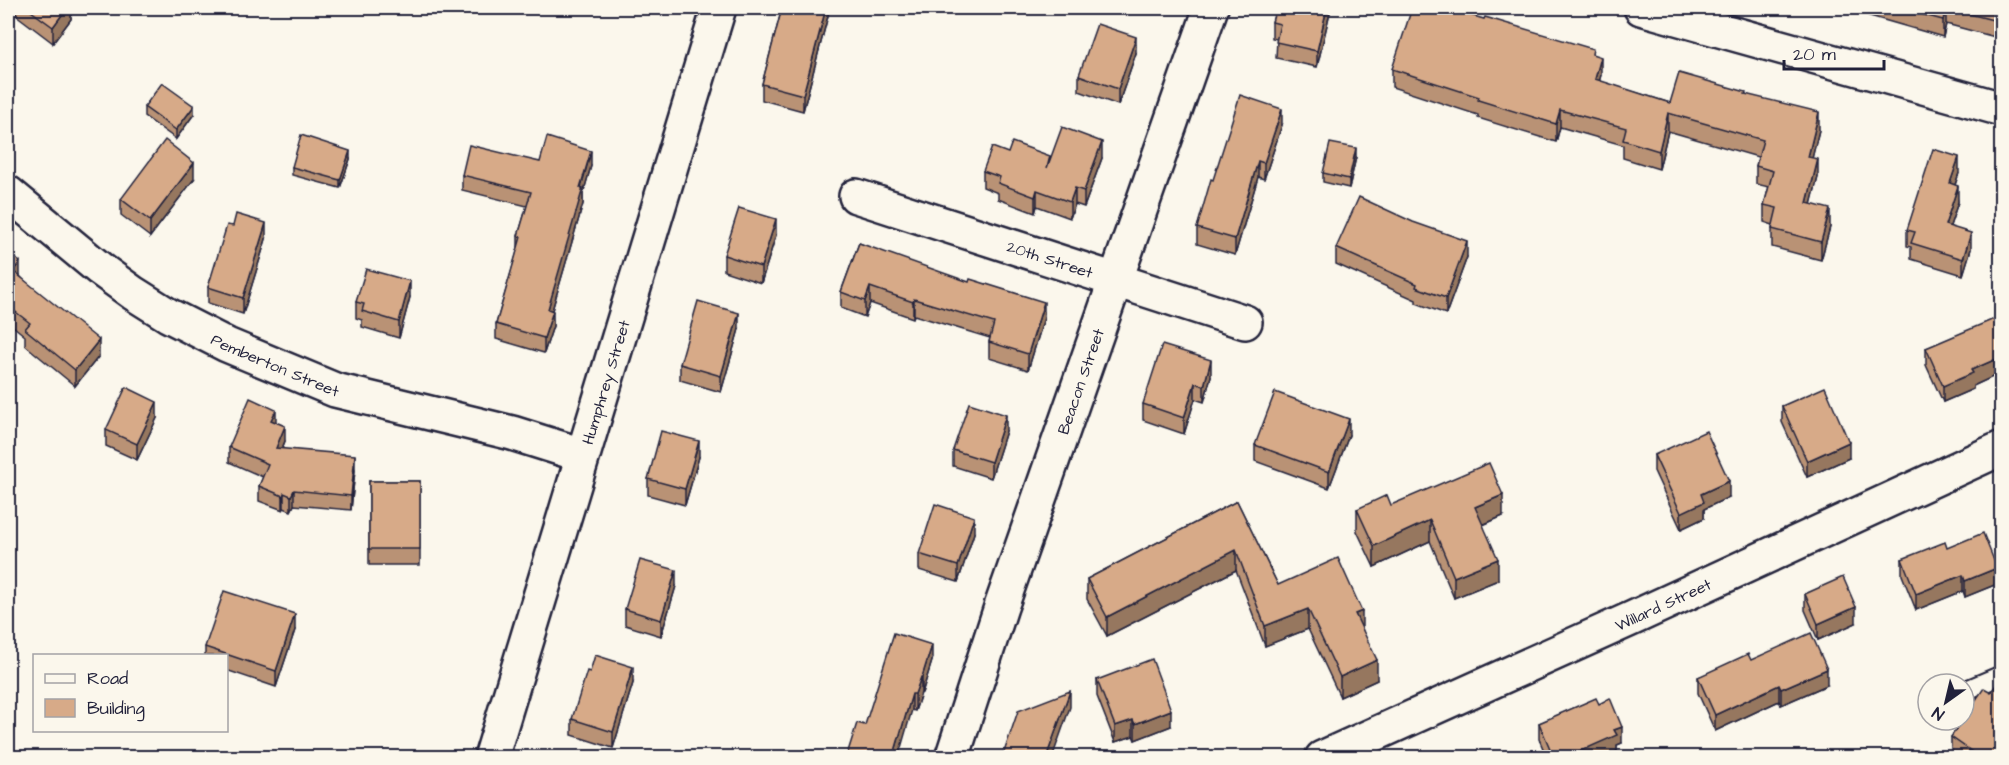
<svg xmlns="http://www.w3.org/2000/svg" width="2009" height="765" font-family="'Architects Daughter',sans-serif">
<rect width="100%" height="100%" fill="#fbf7ec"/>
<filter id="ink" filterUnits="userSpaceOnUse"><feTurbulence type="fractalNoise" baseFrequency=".0167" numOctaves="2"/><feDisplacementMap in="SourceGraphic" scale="12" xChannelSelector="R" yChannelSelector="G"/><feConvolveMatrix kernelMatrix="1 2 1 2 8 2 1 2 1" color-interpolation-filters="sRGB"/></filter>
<g filter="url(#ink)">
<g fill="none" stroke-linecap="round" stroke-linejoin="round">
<defs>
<polyline id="lane" points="1964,691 2002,675"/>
<g id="street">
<polyline points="1641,8 2002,109"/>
<path id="s1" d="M8,193L100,269L133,293L168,315L227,345L335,390L512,433L582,455"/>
<path id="s2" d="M856,196L1245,322"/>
<path id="s3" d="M491,758L719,8"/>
</g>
<g id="secondary">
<path id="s4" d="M952,758L1001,607L1211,8"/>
<path id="s5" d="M1322,758L1633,618L2002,448"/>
</g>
</defs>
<use href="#lane" stroke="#22223b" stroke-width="22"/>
<use href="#street" stroke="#22223b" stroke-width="38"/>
<use href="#secondary" stroke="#22223b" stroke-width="38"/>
<use href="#lane" stroke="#fbf7ec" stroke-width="18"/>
<use href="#street" stroke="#fbf7ec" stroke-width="33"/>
<use href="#secondary" stroke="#fbf7ec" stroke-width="33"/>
</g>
<g fill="#b99275" stroke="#22223b" stroke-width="1.5">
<polygon points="16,8 71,8 71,19 53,43 16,15"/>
<polygon points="782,8 830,8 803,111 762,100 762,84"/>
<polygon points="1276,8 1331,8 1317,67 1276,58 1277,39 1272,38 1272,22"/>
<polygon points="1842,8 2001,8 2001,54 1999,53 1999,38 1946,24 1943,37"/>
<polygon points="1136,53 1118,105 1079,91 1079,75"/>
<polygon points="1593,55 1601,75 1599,81 1670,103 1746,94 1819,130 1812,158 1818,177 1811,204 1830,227 1821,260 1772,247 1772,229 1773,225 1764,222 1764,205 1769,187 1756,184 1756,166 1758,157 1668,131 1659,169 1623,158 1623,145 1560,127 1556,142 1478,118 1478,115 1392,87 1392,69"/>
<polygon points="144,107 194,114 176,139 144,116"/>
<polygon points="1282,125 1264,179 1258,177 1235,255 1197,244 1197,228 1213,180"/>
<polygon points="1008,153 1050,159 1102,158 1084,207 1075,204 1070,218 1037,206 1035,213 998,199 998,193 983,187 983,171"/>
<polygon points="1356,157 1349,188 1323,182 1323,173"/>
<polygon points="350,159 340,188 292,175 292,167"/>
<polygon points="540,162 591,166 583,194 583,204 552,310 553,326 544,353 496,339 496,324 518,249 518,236 527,206 462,190 462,175"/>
<polygon points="1959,173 1955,185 1958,202 1950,226 1971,249 1963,275 1911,259 1911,247 1907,246 1907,230"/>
<polygon points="194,179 150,237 121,215 121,199"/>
<polygon points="776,235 761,283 724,271 724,255"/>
<polygon points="266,239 243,314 208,303 208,287"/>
<polygon points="859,243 1044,318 1028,370 989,358 989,342 990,338 914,315 913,318 870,303 865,317 841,308 841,292"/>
<polygon points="1336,248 1467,257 1446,314 1416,303 1416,300 1336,264"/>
<polygon points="8,253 20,276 99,356 75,386 25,345 25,336 8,322"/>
<polygon points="410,297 399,338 362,327 362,320 356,318 356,302"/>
<polygon points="739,329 721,392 680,380 680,364"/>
<polygon points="2001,336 2001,373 1973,386 1973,389 1943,402 1926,365 1926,348"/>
<polygon points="1211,376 1204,402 1195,399 1184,434 1143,420 1143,404"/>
<polygon points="1782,406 1849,458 1807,477 1782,422"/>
<polygon points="157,418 137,460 106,446 106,430"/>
<polygon points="276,422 285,441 282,449 355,470 351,510 294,505 291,511 284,508 283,510 259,501 259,486 263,477 229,462 229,447"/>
<polygon points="1006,431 991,478 953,466 953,450"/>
<polygon points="1349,435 1329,488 1255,461 1255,445"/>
<polygon points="1654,455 1729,497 1704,509 1704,518 1681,529 1654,471"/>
<polygon points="699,457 685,505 648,495 648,479"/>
<rect x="369" y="481" width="51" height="84"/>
<polygon points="1237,501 1278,585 1362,628 1377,680 1340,697 1308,629 1265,646 1236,570 1107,636 1087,599 1087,579"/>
<polygon points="1391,505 1503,516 1483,525 1498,580 1454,598 1430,541 1374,567 1357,531 1357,509"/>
<polygon points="974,533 958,582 919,570 919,554"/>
<polygon points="1947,548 1997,584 1965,597 1963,591 1916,610 1902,575 1902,559"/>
<polygon points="676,586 661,636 625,625 625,609"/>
<polygon points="1805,594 1856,623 1818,640 1805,610"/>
<polygon points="295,630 276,687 226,670 226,656 205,656 205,647"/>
<polygon points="1751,660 1827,685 1781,705 1779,701 1715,731 1698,693 1698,677"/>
<polygon points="932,661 922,693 921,693 915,711 912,710 865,725"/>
<polygon points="1097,680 1171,726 1135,740 1133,736 1115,742 1097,696"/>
<polygon points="633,683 613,748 572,735 572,719"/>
<polygon points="1991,692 2001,758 1951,758 1951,737"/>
<polygon points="1599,704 1622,743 1617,745 1617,751 1602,758 1547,758 1539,739 1539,723"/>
</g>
<g fill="#96775f" stroke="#22223b" stroke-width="1.5">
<polygon points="67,8 71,8 71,19 53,43 53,27"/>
<polygon points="826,8 830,8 803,111 803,95"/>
<polygon points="1327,8 1331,8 1317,67 1317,51"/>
<polygon points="1946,8 1946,24 1943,37 1943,20"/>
<polygon points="1136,37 1136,53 1118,105 1118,89"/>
<polygon points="1601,57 1601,75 1595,97 1595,79"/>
<polygon points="194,106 194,114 176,139 176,130"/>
<polygon points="1282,109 1282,125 1264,179 1264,163"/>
<polygon points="1560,110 1560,127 1556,142 1556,124"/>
<polygon points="1819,112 1819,130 1808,175 1808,157"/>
<polygon points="1668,113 1668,131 1659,169 1659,151"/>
<polygon points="1102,142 1102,158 1084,207 1084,191"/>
<polygon points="1356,148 1356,157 1349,188 1349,179"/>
<polygon points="350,151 350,159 340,188 340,180"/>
<polygon points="591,151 591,166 583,194 583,204 548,324 548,309"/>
<polygon points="1959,157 1959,173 1950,199 1950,183"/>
<polygon points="1818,159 1818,177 1807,221 1807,203"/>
<polygon points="1258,161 1258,177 1235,255 1235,239"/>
<polygon points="194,163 194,179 150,237 150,221"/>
<polygon points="1958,186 1958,202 1945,241 1945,225"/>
<polygon points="1075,188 1075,204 1070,218 1070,202"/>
<polygon points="1037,190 1037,206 1035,213 1035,197"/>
<polygon points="1830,209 1830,227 1821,260 1821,242"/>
<polygon points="776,219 776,235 761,283 761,267"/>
<polygon points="266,223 266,239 243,314 243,298"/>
<polygon points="1971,233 1971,249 1963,275 1963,259"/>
<polygon points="1467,241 1467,257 1446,314 1446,298"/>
<polygon points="20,262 20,278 13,271"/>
<polygon points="410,281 410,297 399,338 399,322"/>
<polygon points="870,287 870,303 865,317 865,301"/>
<polygon points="914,299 914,315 913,318 913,302"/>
<polygon points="1044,302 1044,318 1028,370 1028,354"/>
<polygon points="553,311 553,326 544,353 544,338"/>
<polygon points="739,313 739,329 721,392 721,376"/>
<polygon points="99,340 99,356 75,386 75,370"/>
<polygon points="2001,357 2001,373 1973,386 1973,389 1943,402 1943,386 1971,370"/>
<polygon points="1211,360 1211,376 1204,402 1204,386"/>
<polygon points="1195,383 1195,399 1184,434 1184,418"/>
<polygon points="157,402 157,418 137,460 137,444"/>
<polygon points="276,410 276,424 271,420"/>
<polygon points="1006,415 1006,431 991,478 991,462"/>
<polygon points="1349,419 1349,435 1329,488 1329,472"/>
<polygon points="285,426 285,441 276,463 276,448"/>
<polygon points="699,441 699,457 685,505 685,489"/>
<polygon points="1849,442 1849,458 1807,477 1807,461"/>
<polygon points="355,455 355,470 351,510 351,496"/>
<polygon points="1729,481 1729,497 1704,509 1704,518 1681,529 1681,513 1701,494"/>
<polygon points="294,490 294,505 291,511 291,496"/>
<polygon points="284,493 284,508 283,510 283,496"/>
<polygon points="1503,495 1503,516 1475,528 1475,507"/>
<polygon points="974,517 974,533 958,582 958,566"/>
<polygon points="1430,520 1430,541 1374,567 1374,546"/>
<polygon points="1236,550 1236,570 1107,636 1107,617"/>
<polygon points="1498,559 1498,580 1454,598 1454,577"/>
<polygon points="1997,568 1997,584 1965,597 1965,581"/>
<polygon points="676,570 676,586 661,636 661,620"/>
<polygon points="1963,575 1963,591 1916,610 1916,594"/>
<polygon points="1856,607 1856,623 1818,640 1818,624"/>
<polygon points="1308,609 1308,629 1265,646 1265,626"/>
<polygon points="1362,611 1362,630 1355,614"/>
<polygon points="295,614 295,630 276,687 276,671"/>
<polygon points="932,645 932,661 922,693 922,677"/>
<polygon points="1377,660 1377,680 1340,697 1340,677"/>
<polygon points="633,667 633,683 613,748 613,732"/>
<polygon points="1827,669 1827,685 1781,705 1781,689"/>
<polygon points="921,677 921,693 915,711 915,694"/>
<polygon points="1779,685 1779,701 1715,731 1715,715"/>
<polygon points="1070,691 1070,707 1052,758 1046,758"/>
<polygon points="912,694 912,710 898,758 893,758"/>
<polygon points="1171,710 1171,726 1135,740 1135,724"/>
<polygon points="1133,720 1133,736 1115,742 1115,726"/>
<polygon points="1622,727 1622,743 1617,745 1617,751 1602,758 1565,758 1614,730"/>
</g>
<g fill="#d7aa88" stroke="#22223b" stroke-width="1.5">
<polygon points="27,8 67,8 53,27"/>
<polygon points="782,8 826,8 803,95 762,84"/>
<polygon points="1276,8 1327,8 1317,51 1276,42 1280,24 1272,22"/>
<polygon points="1412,8 1446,8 1484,19 1485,17 1593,49 1592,54 1601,57 1595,79 1670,103 1679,73 1746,92 1745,94 1819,112 1808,157 1818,159 1807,203 1830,209 1821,242 1772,229 1777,208 1764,205 1773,171 1756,166 1763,140 1668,113 1659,151 1623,140 1626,128 1560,110 1556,124 1478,100 1479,97 1392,69"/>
<polygon points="1898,8 2001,8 2001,22 1946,8 1943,20"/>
<polygon points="1097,24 1136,37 1118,89 1079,75"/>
<polygon points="2001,29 2001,38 1999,37"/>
<polygon points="162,83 194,106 176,130 144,107"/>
<polygon points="1240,95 1282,109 1264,163 1258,161 1235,239 1197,228 1211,179 1213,180"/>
<polygon points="1062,127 1102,142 1084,191 1075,188 1070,202 1037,190 1035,197 998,183 1000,177 983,171 992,147 1008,153 1012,142 1050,156 1047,168"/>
<polygon points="301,135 350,151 340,180 292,167"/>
<polygon points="547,137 591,151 580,188 583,188 548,309 553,311 544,338 496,324 521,237 518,236 531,192 462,175 469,145 540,162"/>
<polygon points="165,140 194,163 150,221 121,199"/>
<polygon points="1330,143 1356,148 1349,179 1323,173"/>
<polygon points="1933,149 1959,157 1950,183 1958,186 1945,225 1971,233 1963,259 1911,243 1915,232 1907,230"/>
<polygon points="1359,197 1413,222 1467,241 1446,298 1416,287 1417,284 1336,248"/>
<polygon points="739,208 776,219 761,267 724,255"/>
<polygon points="236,214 266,223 243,298 208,287 227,225 233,226"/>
<polygon points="859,243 969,282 970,279 1044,302 1028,354 989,342 994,323 914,299 913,302 870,287 865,301 841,292"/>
<polygon points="8,253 20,262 13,271 99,340 75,370 25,329 30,323 8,306"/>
<polygon points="366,269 410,281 399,322 362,311 364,304 356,302"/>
<polygon points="698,301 739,313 721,376 680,364"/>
<polygon points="1994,319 2001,336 2001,357 1971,370 1973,373 1943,386 1926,348"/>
<polygon points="1162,345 1211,360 1204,386 1195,383 1184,418 1143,404"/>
<polygon points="126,387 157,402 137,444 106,430"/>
<polygon points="1825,387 1849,442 1807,461 1782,406"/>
<polygon points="1275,392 1349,419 1329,472 1255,445"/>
<polygon points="250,398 276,410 271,420 285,426 276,448 355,455 351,496 294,490 291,496 284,493 283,496 259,486 268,464 229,447"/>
<polygon points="969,403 1006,415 991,462 953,450"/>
<polygon points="661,431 699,441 685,489 648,479"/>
<polygon points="1706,431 1729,481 1701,494 1704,502 1681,513 1654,455"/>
<polygon points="1489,463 1503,495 1475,507 1498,559 1454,577 1430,520 1374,546 1357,509 1387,495 1391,505"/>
<rect x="369" y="481" width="51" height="68"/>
<polygon points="1237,501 1278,585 1338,558 1362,611 1355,614 1377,660 1340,677 1308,609 1265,626 1236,550 1107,617 1087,579"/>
<polygon points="935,504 974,517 958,566 919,554"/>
<polygon points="1983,533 1997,568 1965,581 1963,575 1916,594 1902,559 1945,542 1947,548"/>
<polygon points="640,560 676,570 661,620 625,609"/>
<polygon points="1843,577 1856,607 1818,624 1805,594"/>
<polygon points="224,591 295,614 276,671 205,647"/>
<polygon points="894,633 932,645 922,677 921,677 915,694 912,694 893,758 846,758 857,723 865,725"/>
<polygon points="1811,633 1827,669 1781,689 1779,685 1715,715 1698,677 1748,654 1751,660"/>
<polygon points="595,655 633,667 613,732 572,719 587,671 590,672"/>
<polygon points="1152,659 1171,710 1135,724 1133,720 1115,726 1097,680"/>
<polygon points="2001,678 2001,758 1981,758 1951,737 1962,720 1964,720 1964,717 1984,688 1991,692"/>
<polygon points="1070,691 1046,758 1002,758 1018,711"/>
<polygon points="1596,698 1599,704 1610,698 1622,727 1614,730 1617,735 1565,758 1554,758 1539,723"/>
</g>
</g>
<g text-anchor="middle" stroke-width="4.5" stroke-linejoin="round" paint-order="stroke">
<g font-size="16" fill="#22223b" stroke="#fbf7ec">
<text dy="6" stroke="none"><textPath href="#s2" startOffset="204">20th Street</textPath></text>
<text dy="6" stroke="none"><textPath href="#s1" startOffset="320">Pemberton Street</textPath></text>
<text dy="6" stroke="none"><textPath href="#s3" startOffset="393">Humphrey Street</textPath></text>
<text dy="6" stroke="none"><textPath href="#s4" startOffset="398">Beacon Street</textPath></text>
<text dy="6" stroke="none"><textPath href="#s5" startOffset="374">Willard Street</textPath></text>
</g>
</g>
<rect width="2009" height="765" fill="none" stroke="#fbf7ec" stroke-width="30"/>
<rect x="15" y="15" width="1979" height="735" fill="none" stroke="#22223b" stroke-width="2" filter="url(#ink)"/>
<rect x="33" y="654" width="195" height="78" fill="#fbf7ec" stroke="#a4a2a5" stroke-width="1.5"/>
<rect x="45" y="674" width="30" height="9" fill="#fbf7ec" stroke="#a4a2a5" stroke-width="1.5"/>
<text x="87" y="684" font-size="18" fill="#22223b">Road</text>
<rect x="45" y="699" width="30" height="18" fill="#d7aa88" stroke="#a4a2a5" stroke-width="1.5"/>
<text x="87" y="714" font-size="18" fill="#22223b">Building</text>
<g transform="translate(1946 702) rotate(214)"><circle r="28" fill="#fbf7ec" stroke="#a4a2a5" stroke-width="1.5"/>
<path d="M0-4.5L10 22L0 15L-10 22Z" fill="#22223b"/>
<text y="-9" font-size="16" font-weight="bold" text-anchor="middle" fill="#22223b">N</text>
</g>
<path d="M1784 60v9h100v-9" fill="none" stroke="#22223b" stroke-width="3"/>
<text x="1793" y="60" font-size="18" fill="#22223b" stroke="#fbf7ec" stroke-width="4.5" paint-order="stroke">20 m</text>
</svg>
